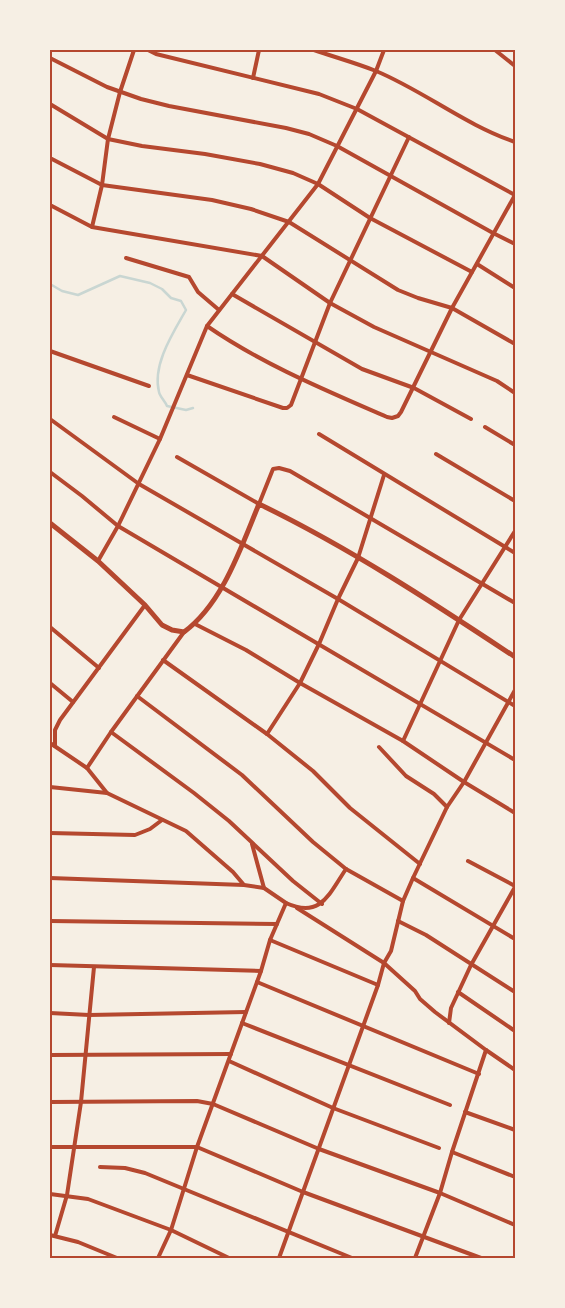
<svg xmlns="http://www.w3.org/2000/svg" width="565" height="1308" font-family="Jost,sans-serif">
<rect width="100%" height="100%" fill="#f6efe4"/>
<g fill="none" stroke-linecap="round" stroke-linejoin="round">
<path stroke="#c9d6d2" stroke-width="2.5" d="M50,284L62,291L78,295L120,276L150,283L162,289L171,298L181,301L186,310C173,333 152,365 159,392C160,397 165,401 167,406L186,410L193,408"/>
<g stroke="#b5482f" stroke-width="4">
<polyline points="148,50 156,54 319,94 357,109 515,195"/>
<path d="M314,50C334,57 356,63 376,71C424,91 465,125 515,142"/>
<polyline points="495,50 515,66"/>
<polyline points="50,58 107,87 141,99 169,106 286,128 309,134 337,146 493,233 515,244"/>
<polyline points="253,78 259,50"/>
<polyline points="50,104 108,139 142,146 205,154 260,164 293,173 318,184 370,218 472,272"/>
<polyline points="50,158 102,185 212,200 251,209 289,222 398,290 418,298 452,308 515,344"/>
<polyline points="50,205 92,227 262,256 330,303 374,327 497,381 515,393"/>
<polyline points="92,227 102,185 108,139 120,92 134,50"/>
<polyline points="126,258 189,277 198,292 219,310"/>
<polyline points="477,264 515,288"/>
<polyline points="232,294 362,369 414,388 471,419"/>
<path d="M207,326C262,364 325,390 387,417L392,418L398,416L401,412L452,308L515,195"/>
<polyline points="50,351 149,386"/>
<polyline points="187,375 283,408 287,408 291,405 330,303 409,137"/>
<polyline points="114,417 160,439"/>
<polyline points="50,419 139,484 338,599 515,706"/>
<polyline points="485,427 515,445"/>
<polyline points="319,434 515,553"/>
<polyline points="436,454 515,501"/>
<polyline points="177,457 259,504 273,469 279,468 290,471 515,603"/>
<polyline points="50,472 82,496 118,526 515,760"/>
<polyline points="98,561 118,526 160,439 207,326 318,184 376,71 384,50"/>
<polyline points="195,624 246,650 300,683 403,741 464,782 515,813"/>
<polyline points="50,627 99,668"/>
<polyline points="163,660 267,734 313,771 350,808 420,864"/>
<polyline points="50,683 73,702"/>
<polyline points="137,696 242,775 313,842 346,869 403,901"/>
<polyline points="111,732 194,793 229,821 293,881 322,904"/>
<polyline points="267,734 300,683 319,644 338,599 358,558 384,475"/>
<polyline points="403,741 459,620 515,531"/>
<polyline points="50,743 87,768 107,793 186,831 233,872 244,885 264,888 286,903"/>
<polyline points="55,746 55,730 60,720 145,605"/>
<polyline points="379,747 406,776 434,794 447,807"/>
<polyline points="87,768 111,732 184,632"/>
<polyline points="50,787 107,793"/>
<polyline points="50,833 135,835 150,829 162,820"/>
<polyline points="252,844 264,888"/>
<polyline points="468,861 515,886"/>
<polyline points="50,878 244,885"/>
<polyline points="413,878 515,939"/>
<polyline points="297,908 384,963 415,991 420,999 435,1012 486,1050 515,1070"/>
<polyline points="50,921 277,924"/>
<polyline points="398,921 426,935 515,992"/>
<polyline points="270,940 378,985"/>
<polyline points="50,965 261,971"/>
<polyline points="257,982 479,1074"/>
<polyline points="458,992 515,1031"/>
<polyline points="50,1013 89,1015 246,1012"/>
<polyline points="242,1023 450,1105"/>
<polyline points="449,1023 451,1008 471,965 515,887"/>
<polyline points="50,1055 231,1054"/>
<polyline points="229,1061 333,1108 439,1148"/>
<polyline points="50,1102 197,1101 213,1104 319,1149 440,1193 515,1225"/>
<polyline points="465,1112 515,1130"/>
<polyline points="50,1147 197,1147 303,1192 481,1258"/>
<polyline points="452,1152 515,1177"/>
<polyline points="100,1167 125,1168 145,1173 352,1258"/>
<polyline points="50,1194 88,1199 171,1230 229,1258"/>
<polyline points="50,1235 78,1242 117,1258"/>
<polyline points="55,1236 67,1195 81,1102 94,967"/>
<path d="M158,1258L171,1230L197,1147L261,971L270,940L286,903C321,919 329,894 346,869"/>
<polyline points="279,1258 378,985 384,963 391,951 403,901 413,878 447,807 464,782 515,690"/>
<polyline points="415,1258 440,1193 452,1152 486,1050"/>
</g>
<path stroke="#b5482f" stroke-width="5" d="M50,523L98,561L145,605L162,625L172,630L184,632C223,603 241,547 259,504C348,547 432,602 515,657"/>
</g>
<rect width="565" height="1308" fill="none" stroke="#f6efe4" stroke-width="102"/>
<rect x="51" y="51" width="463" height="1206" fill="none" stroke="#b5482f" stroke-width="2"/>
</svg>
